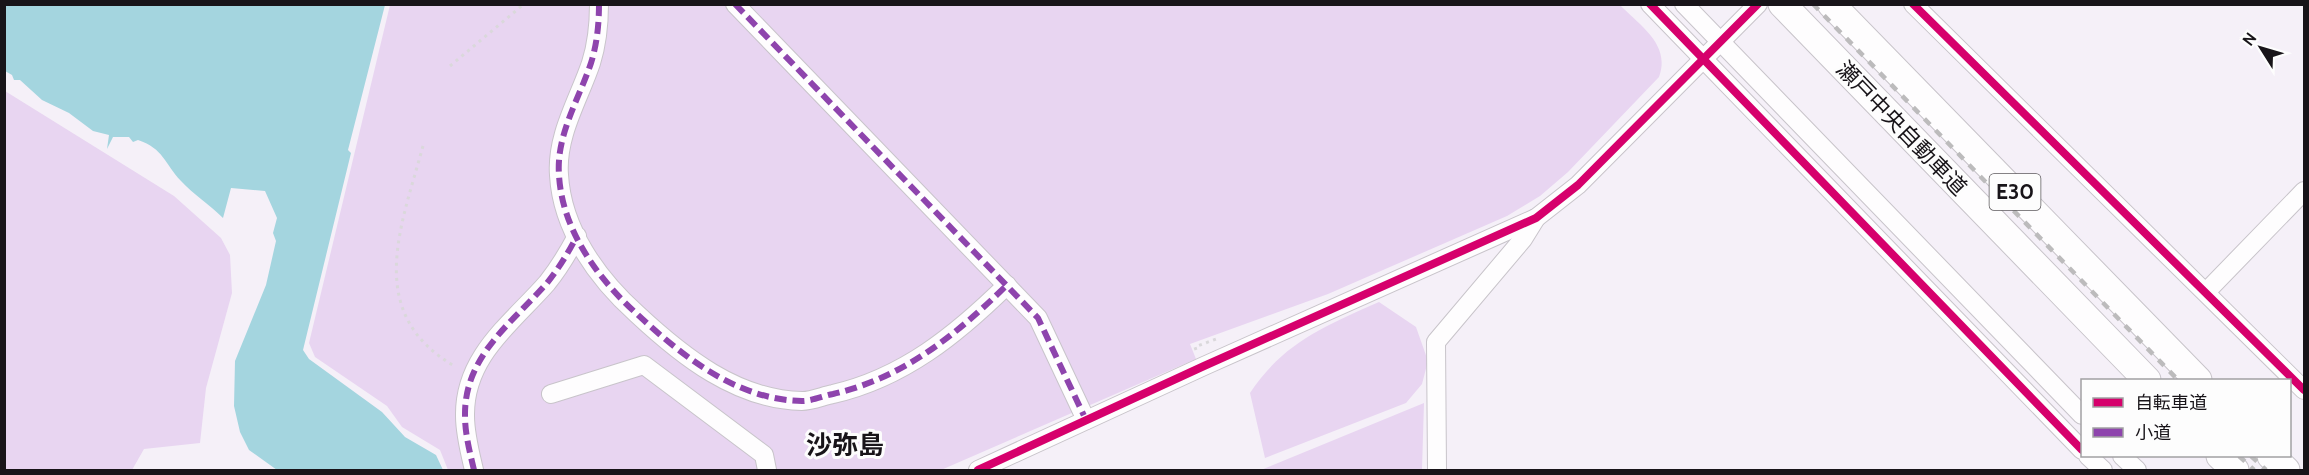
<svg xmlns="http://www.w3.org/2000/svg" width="2309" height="475" font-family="Cabin,'Noto Sans JP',sans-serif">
<rect width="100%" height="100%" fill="#f5f0f8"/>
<g fill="#e8d5f1">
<path d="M1619,4C1640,26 1671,44 1659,77L1568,172L1540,196L1507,216L1328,294L1190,344L1196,359L941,470H448L440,450L402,427L387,406L315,357L309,343L390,5Z"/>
<polygon points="5,91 174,196 221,238 230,255 232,293 206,388 200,443 144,449 132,470 5,470"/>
<path d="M1379,302L1416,327L1428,361L1422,384L1406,403L1265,458L1250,393C1284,342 1325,326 1379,302Z"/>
<polygon points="1424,403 1422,470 1261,470"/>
</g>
<path fill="#a4d5df" d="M4,5H385L348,150L351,153L303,350L309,359L382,412L405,437L436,455L443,470H277L249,450L240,432L234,406L235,361L266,285L276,241L273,233L277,218L265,191L231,188L223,218C210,205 193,194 181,181C164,163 164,149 138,140L133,142L129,137H113L107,149L109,135L93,131L69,113L42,100L20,80H14L12,75L5,71Z"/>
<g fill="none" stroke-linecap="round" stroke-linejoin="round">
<defs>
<g id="minor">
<path d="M599,4C599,24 597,44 591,63C579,99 556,135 559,175C562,230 598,279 637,314C682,356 737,400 802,401C812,401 823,396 833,394C903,378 956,335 1007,285"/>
<polyline points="735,4 1038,318 1086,420"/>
<polyline points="1650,4 2082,450"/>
<polyline points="1684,4 2082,415"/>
<polyline points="1913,4 2304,390"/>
<polyline points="2206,292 2304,191"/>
<polyline points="551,394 644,365 764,455 767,470"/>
<polyline points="2088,456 2103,470"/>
<polyline points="2122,456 2137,470"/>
<path d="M474,470C470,453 465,434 465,416C464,356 512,323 547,283C559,268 568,253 577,236"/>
<polyline points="978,470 1204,366 1536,218 1578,185 1758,4"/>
<polyline points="1437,470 1436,342 1523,239 1536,218"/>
</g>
<g id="highway">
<polyline points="1782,4 2147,380"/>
<polyline points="1831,4 2198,380"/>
<polyline points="2220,456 2235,470"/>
<polyline points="2271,456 2286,470"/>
</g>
</defs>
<use href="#minor" stroke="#c8c4ca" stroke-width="20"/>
<use href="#highway" stroke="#c8c4ca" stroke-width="29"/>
<g stroke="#dad8db" stroke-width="3" stroke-dasharray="3 4.5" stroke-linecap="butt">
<polyline points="450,66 524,4"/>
<path d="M423,146C401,227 363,314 456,367"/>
<polyline points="1196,350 1195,347 1216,339"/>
</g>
<use href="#minor" stroke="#fefdfe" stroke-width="18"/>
<use href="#highway" stroke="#fefdfe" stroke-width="27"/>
<g stroke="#bcbbbc" stroke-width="4.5" stroke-dasharray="8 8" stroke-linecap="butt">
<polyline points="1813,4 2178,380"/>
<polyline points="2239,456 2254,470"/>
<polyline points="2251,456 2266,470"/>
</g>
<g stroke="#8e44ad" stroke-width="6" stroke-dasharray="12 6" stroke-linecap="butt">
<path d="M599,4C599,24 597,44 591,63C579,99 556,135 559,175C562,230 598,279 637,314C682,356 737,400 802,401C812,401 823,396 833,394C903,378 956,335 1007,285"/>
<polyline points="735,4 1038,318 1086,420"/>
<path d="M474,470C470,453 465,434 465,416C464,356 512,323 547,283C559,268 568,253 577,236"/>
</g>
<defs>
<g id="cycleway">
<polyline points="1650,4 2082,450"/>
<polyline points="1913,4 2304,390"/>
<polyline points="978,470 1204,366 1536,218 1578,185 1758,4"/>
</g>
</defs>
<use href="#cycleway" stroke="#fdfdfd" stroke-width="11"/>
<use href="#cycleway" stroke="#d6006c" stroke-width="8"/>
</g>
<g text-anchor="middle" stroke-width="6" stroke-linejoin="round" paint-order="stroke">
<rect fill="#fdfdfd" stroke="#5d5a5d" stroke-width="1.5" x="1989.5" y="174" width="51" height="36" rx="4.5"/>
<g font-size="21" font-weight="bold" fill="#181419">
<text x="2015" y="199">E30</text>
</g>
<g font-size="22" fill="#181419" stroke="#fdfdfd">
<text transform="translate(1902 128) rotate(46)" y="8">瀬戸中央自動車道</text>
</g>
<g font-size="26" font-weight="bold" fill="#181419" stroke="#fdfdfd">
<text x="845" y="454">沙弥島</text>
</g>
</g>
<rect width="2309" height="475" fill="none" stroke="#181419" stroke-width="12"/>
<rect x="2081" y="379" width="210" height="78" fill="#fdfdfd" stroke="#a1a0a2" stroke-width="1.5"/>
<rect x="2093" y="398" width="30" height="9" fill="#d6006c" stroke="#a1a0a2" stroke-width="1.5"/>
<text x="2135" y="409" font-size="18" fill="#181419">自転車道</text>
<rect x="2093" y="428" width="30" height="9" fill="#8e44ad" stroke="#a1a0a2" stroke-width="1.5"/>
<text x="2135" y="439" font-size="18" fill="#181419">小道</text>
<g transform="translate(2261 48) rotate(307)" stroke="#fdfdfd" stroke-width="4.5" paint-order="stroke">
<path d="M0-4.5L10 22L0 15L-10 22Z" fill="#181419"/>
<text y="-9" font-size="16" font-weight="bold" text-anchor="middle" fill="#181419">N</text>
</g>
</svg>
